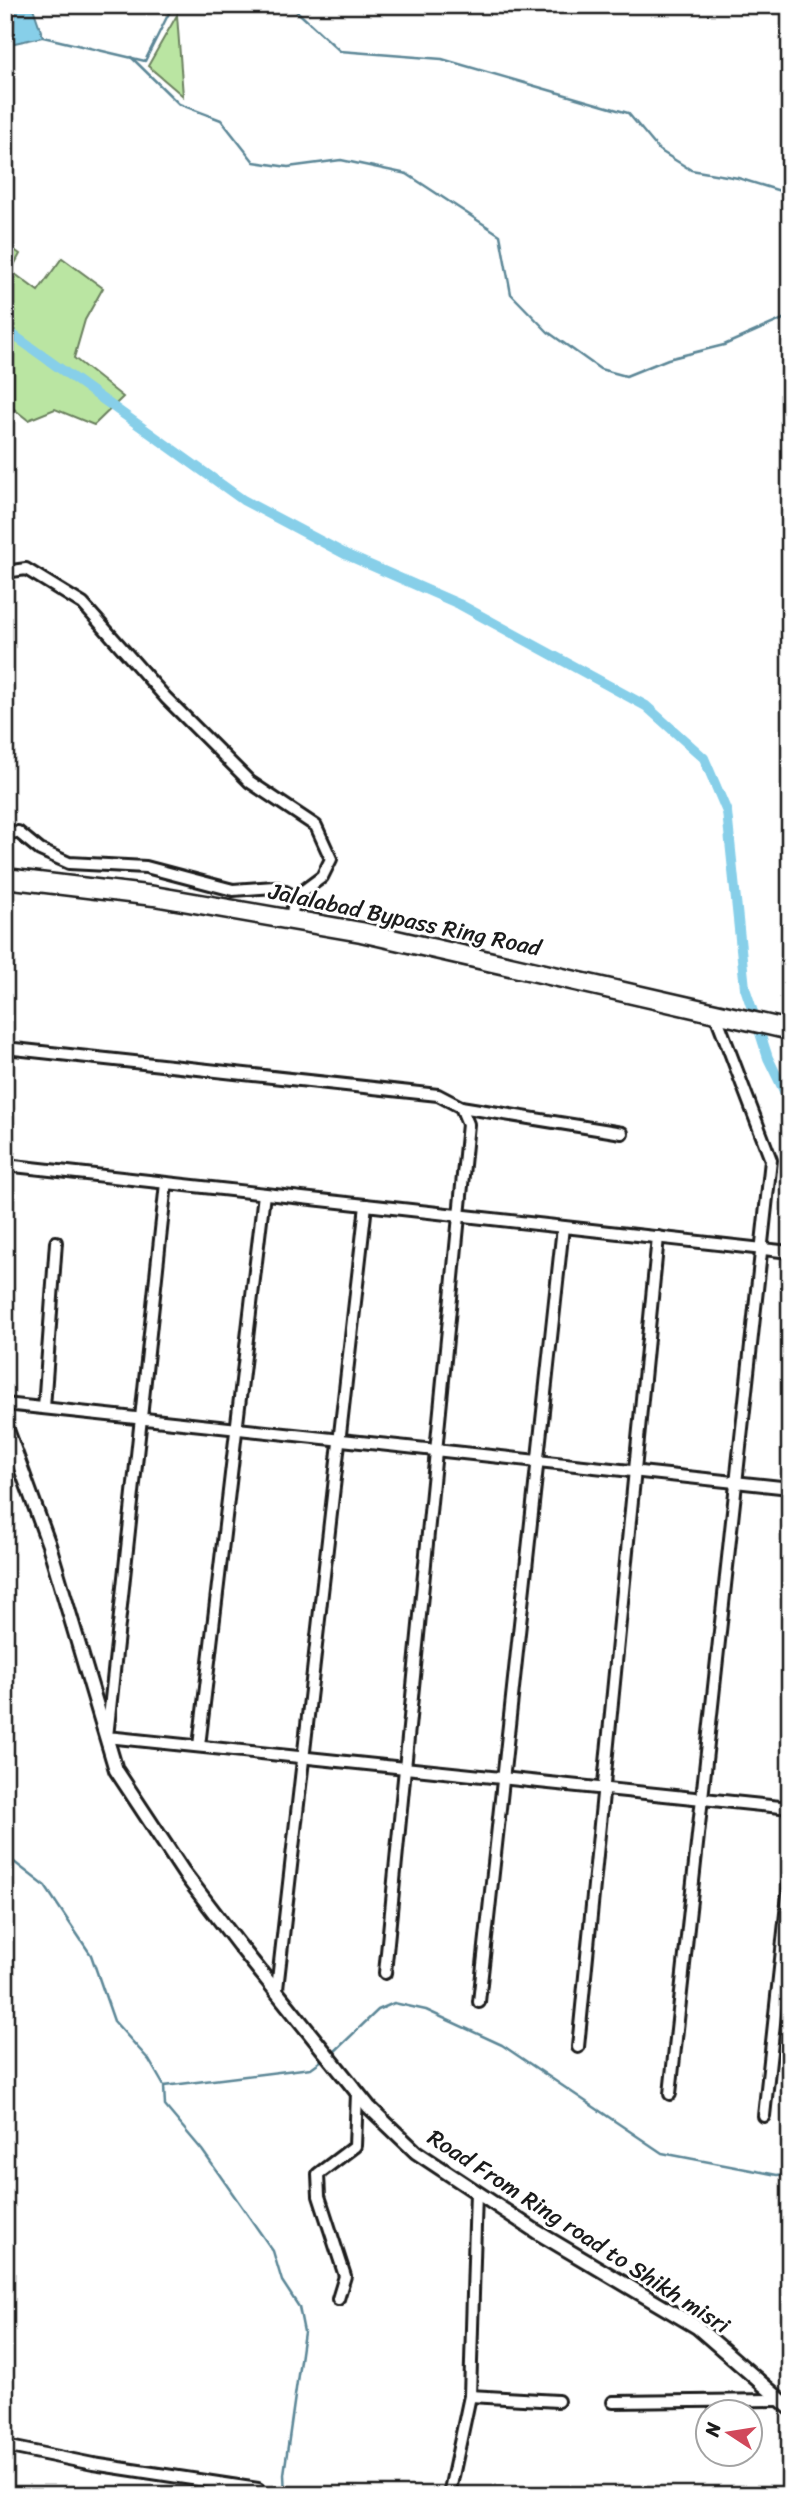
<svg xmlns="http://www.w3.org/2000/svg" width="795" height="2500" font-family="Sriracha,sans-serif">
<rect width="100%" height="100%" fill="#fff"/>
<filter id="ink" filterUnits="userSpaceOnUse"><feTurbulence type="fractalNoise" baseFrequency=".0143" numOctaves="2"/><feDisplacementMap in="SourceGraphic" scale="14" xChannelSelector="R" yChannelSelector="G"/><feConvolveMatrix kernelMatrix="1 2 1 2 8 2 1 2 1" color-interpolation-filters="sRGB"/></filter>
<g filter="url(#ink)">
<g fill="#bae5a2" stroke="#6b805f" stroke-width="2">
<polygon points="177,15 183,96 148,66"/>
<polygon points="5,243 20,254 11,271 38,291 62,258 103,288 85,320 74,358 123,397 94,425 55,409 28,420 5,402 5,372 12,359 5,354"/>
</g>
<polygon fill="#87cfe9" stroke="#5c8797" stroke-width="2" points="5,5 32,5 43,37 5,45"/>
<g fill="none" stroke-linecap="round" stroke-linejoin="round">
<g stroke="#5c8797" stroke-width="2.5">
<polyline points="290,5 340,51 442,59 628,113 659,150 691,170 738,178 790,194"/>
<polyline points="43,37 145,61 170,11 168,5"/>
<polyline points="131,57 179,104 221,120 254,162 288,167 341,160 407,174 500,235 511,294 548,332 600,369 626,376 668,359 724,345 790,316"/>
<polyline points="5,1855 45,1886 91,1955 114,2021 149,2060 164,2086 165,2106 202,2150 273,2251 282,2281 299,2307 304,2332 284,2474 285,2495"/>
<polyline points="331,2055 378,2010 394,2003 426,2010 502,2045 662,2153 777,2175 790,2173"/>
<polyline points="164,2086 311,2068 325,2058"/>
</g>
<g stroke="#87cfe9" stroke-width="10">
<polyline points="5,329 243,500 347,555 459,604 646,706 704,758 727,812 745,988 753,1012"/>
<polyline points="760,1033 768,1058 790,1103"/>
</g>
<defs>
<g id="minor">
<polyline points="5,572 26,569 83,604 166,698 250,782 316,826 331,859 322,877 295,897 291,918"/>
<polyline points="5,833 18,832 40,850 69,863 146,867 233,890 275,887 295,897"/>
<polyline points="5,1048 438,1095 461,1107 468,1124 385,1973"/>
<polyline points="461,1107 622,1133"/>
<polyline points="5,1165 790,1252"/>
<polyline points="166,1183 107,1737 790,1808"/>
<polyline points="5,1404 790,1488"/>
<polyline points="44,1408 56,1242"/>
<polyline points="199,1746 264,1194"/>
<polyline points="277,1989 366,1205"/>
<polyline points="479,2002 563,1227"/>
<polyline points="578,2047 658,1237"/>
<polyline points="670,2094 771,1160 715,1013"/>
<polyline points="764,2116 790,1876"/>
<polyline points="338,2299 345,2276 319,2196 318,2174 355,2146 357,2093"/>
<polyline points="470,2396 558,2401"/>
<polyline points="613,2402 782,2400"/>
<polyline points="5,2446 93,2464 258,2489 258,2495"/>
<polyline points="449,2495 470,2396 476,2192"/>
</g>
<polyline id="tertiary" points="5,1424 49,1545 116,1770 184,1873 239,1945 369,2107 416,2152 537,2232 697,2327 790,2408"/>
<polyline id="trunk" points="5,878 154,896 361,932 790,1030"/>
</defs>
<use href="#minor" stroke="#1c1c1c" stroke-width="16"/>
<use href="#tertiary" stroke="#1c1c1c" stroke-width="18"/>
<use href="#trunk" stroke="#1c1c1c" stroke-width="23"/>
<use href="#minor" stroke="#fff" stroke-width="10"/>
<use href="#tertiary" stroke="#fff" stroke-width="12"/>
<use href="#trunk" stroke="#fff" stroke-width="18"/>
</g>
</g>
<g text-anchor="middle" stroke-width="6" stroke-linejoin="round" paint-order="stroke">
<g font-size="23" fill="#1c1c1c" stroke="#fff">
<text transform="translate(405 919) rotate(12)" y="8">Jalalabad Bypass Ring Road</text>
<text transform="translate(579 2231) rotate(33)" y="8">Road From Ring road to Shikh misri</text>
</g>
</g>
<rect width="795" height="2500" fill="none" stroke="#fff" stroke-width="28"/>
<rect x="14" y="14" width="767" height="2472" fill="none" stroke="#1c1c1c" stroke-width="2.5" filter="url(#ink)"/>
<g transform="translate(729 2433) rotate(282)"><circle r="33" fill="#ffffff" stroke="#a4a4a4" stroke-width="2"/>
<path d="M0-5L12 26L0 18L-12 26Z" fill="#d1495b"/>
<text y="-10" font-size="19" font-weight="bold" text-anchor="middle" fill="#1c1c1c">N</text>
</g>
</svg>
